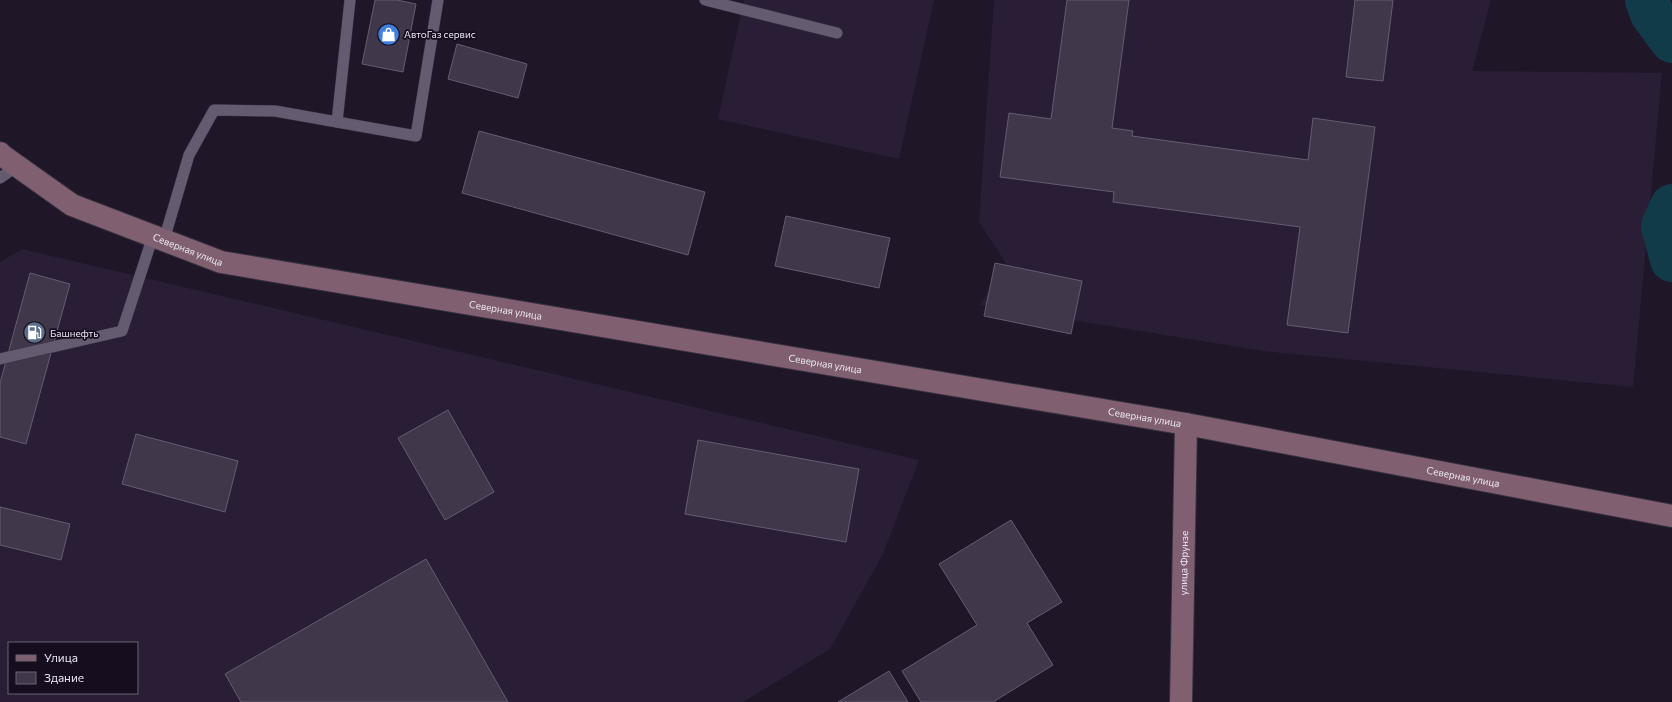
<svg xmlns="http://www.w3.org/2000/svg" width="1672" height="702" font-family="Commissioner,sans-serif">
<rect width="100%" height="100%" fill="#1f1628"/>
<g fill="#2a1e36" fill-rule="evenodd">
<polygon points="744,0 934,0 899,159 718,119"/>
<polygon points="994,0 1491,0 1472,71 1662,73 1633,387 1263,351 980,305 1006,263 979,222"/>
<path d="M22,249L919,460L883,554L830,649L743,702H0V262ZM9,643H137V693H9Z"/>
</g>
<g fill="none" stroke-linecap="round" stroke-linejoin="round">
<g stroke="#123b4a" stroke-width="44">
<polyline points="1647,0 1652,14 1672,41"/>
<polyline points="1672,206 1663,226 1672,260"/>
</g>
</g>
<g fill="#40374b" stroke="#665c72">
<polygon points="375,0 397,0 416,4 403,72 362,64"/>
<polygon points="1067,0 1129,0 1112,128 1133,131 1132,136 1308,160 1313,118 1375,127 1348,333 1287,325 1300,227 1113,202 1114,192 1000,177 1009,113 1051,119"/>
<polygon points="1355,0 1393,0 1383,81 1346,77"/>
<polygon points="457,44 527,64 518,98 448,79"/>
<polygon points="479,131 705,192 688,255 462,193"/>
<polygon points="786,216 890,238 879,288 775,266"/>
<polygon points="995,263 1082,281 1071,334 984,316"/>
<polygon points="30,273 70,284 26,444 0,437 0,383"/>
<polygon points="448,410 494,492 445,520 398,438"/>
<polygon points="136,434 238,461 225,512 122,484"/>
<polygon points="698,440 859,469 846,542 685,514"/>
<polygon points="0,507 70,524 61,560 0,545"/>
<polygon points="1011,520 1062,602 1027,623 1053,665 993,702 921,702 902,671 977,625 939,564"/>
<polygon points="426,559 508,702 241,702 225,674"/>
<polygon points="889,671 908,702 838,702"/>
</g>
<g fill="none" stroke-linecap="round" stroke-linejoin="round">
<defs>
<g id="service">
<polyline points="705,0 837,33"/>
<polyline points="337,122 350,0"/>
<polyline points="0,178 17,166"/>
<polyline points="164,240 189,155 214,110 275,111 416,136 438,0"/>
<polyline points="0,359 122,331 153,236"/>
</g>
<g id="secondary">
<path id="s1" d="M0,153L3,156L72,205L221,262L1186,424L1672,516"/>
<path id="s2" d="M1181,702L1186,424"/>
</g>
</defs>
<use href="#service" stroke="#36303e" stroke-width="12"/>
<use href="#secondary" stroke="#36303e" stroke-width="24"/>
<use href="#service" stroke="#645b71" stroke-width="11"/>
<use href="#secondary" stroke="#7f5f70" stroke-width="22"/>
</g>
<defs>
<symbol id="shop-disc" viewBox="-11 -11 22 22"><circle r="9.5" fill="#3f7fe0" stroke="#160d1f"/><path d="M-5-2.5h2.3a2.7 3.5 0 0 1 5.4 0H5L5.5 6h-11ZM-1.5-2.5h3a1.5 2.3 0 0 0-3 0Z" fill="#fff"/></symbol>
<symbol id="fuel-disc" viewBox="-11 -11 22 22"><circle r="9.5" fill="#5c6f8a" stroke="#160d1f"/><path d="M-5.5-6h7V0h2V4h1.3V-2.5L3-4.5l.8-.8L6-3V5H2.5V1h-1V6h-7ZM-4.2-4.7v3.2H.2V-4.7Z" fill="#fff"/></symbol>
</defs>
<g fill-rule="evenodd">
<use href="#shop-disc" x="376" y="22" width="25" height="25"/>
<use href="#fuel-disc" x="22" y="320" width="25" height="25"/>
</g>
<g text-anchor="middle" stroke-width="3.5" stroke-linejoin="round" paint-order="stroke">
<g font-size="10" fill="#eae4f1" stroke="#160d1f" text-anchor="start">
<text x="404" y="38">АвтоГаз сервис</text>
<text x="50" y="337">Башнефть</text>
</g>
<g font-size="10" fill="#eae4f1" stroke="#160d1f">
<text dy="4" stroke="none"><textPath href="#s1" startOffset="213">Северная улица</textPath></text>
<text dy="4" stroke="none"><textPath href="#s1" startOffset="537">Северная улица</textPath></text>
<text dy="4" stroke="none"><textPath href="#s1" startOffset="861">Северная улица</textPath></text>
<text dy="4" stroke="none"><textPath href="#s1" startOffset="1185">Северная улица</textPath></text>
<text dy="4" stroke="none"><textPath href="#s1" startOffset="1509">Северная улица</textPath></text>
<text dy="4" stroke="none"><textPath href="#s2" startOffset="139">улица Фрунзе</textPath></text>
</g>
</g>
<rect x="8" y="642" width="130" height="52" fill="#160d1f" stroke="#6b6373"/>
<rect x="16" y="655" width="20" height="6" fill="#7f5f70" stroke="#6b6373"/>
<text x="44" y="662" font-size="12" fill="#eae4f1">Улица</text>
<rect x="16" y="672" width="20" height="12" fill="#40374b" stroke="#6b6373"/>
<text x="44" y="682" font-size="12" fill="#eae4f1">Здание</text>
</svg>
